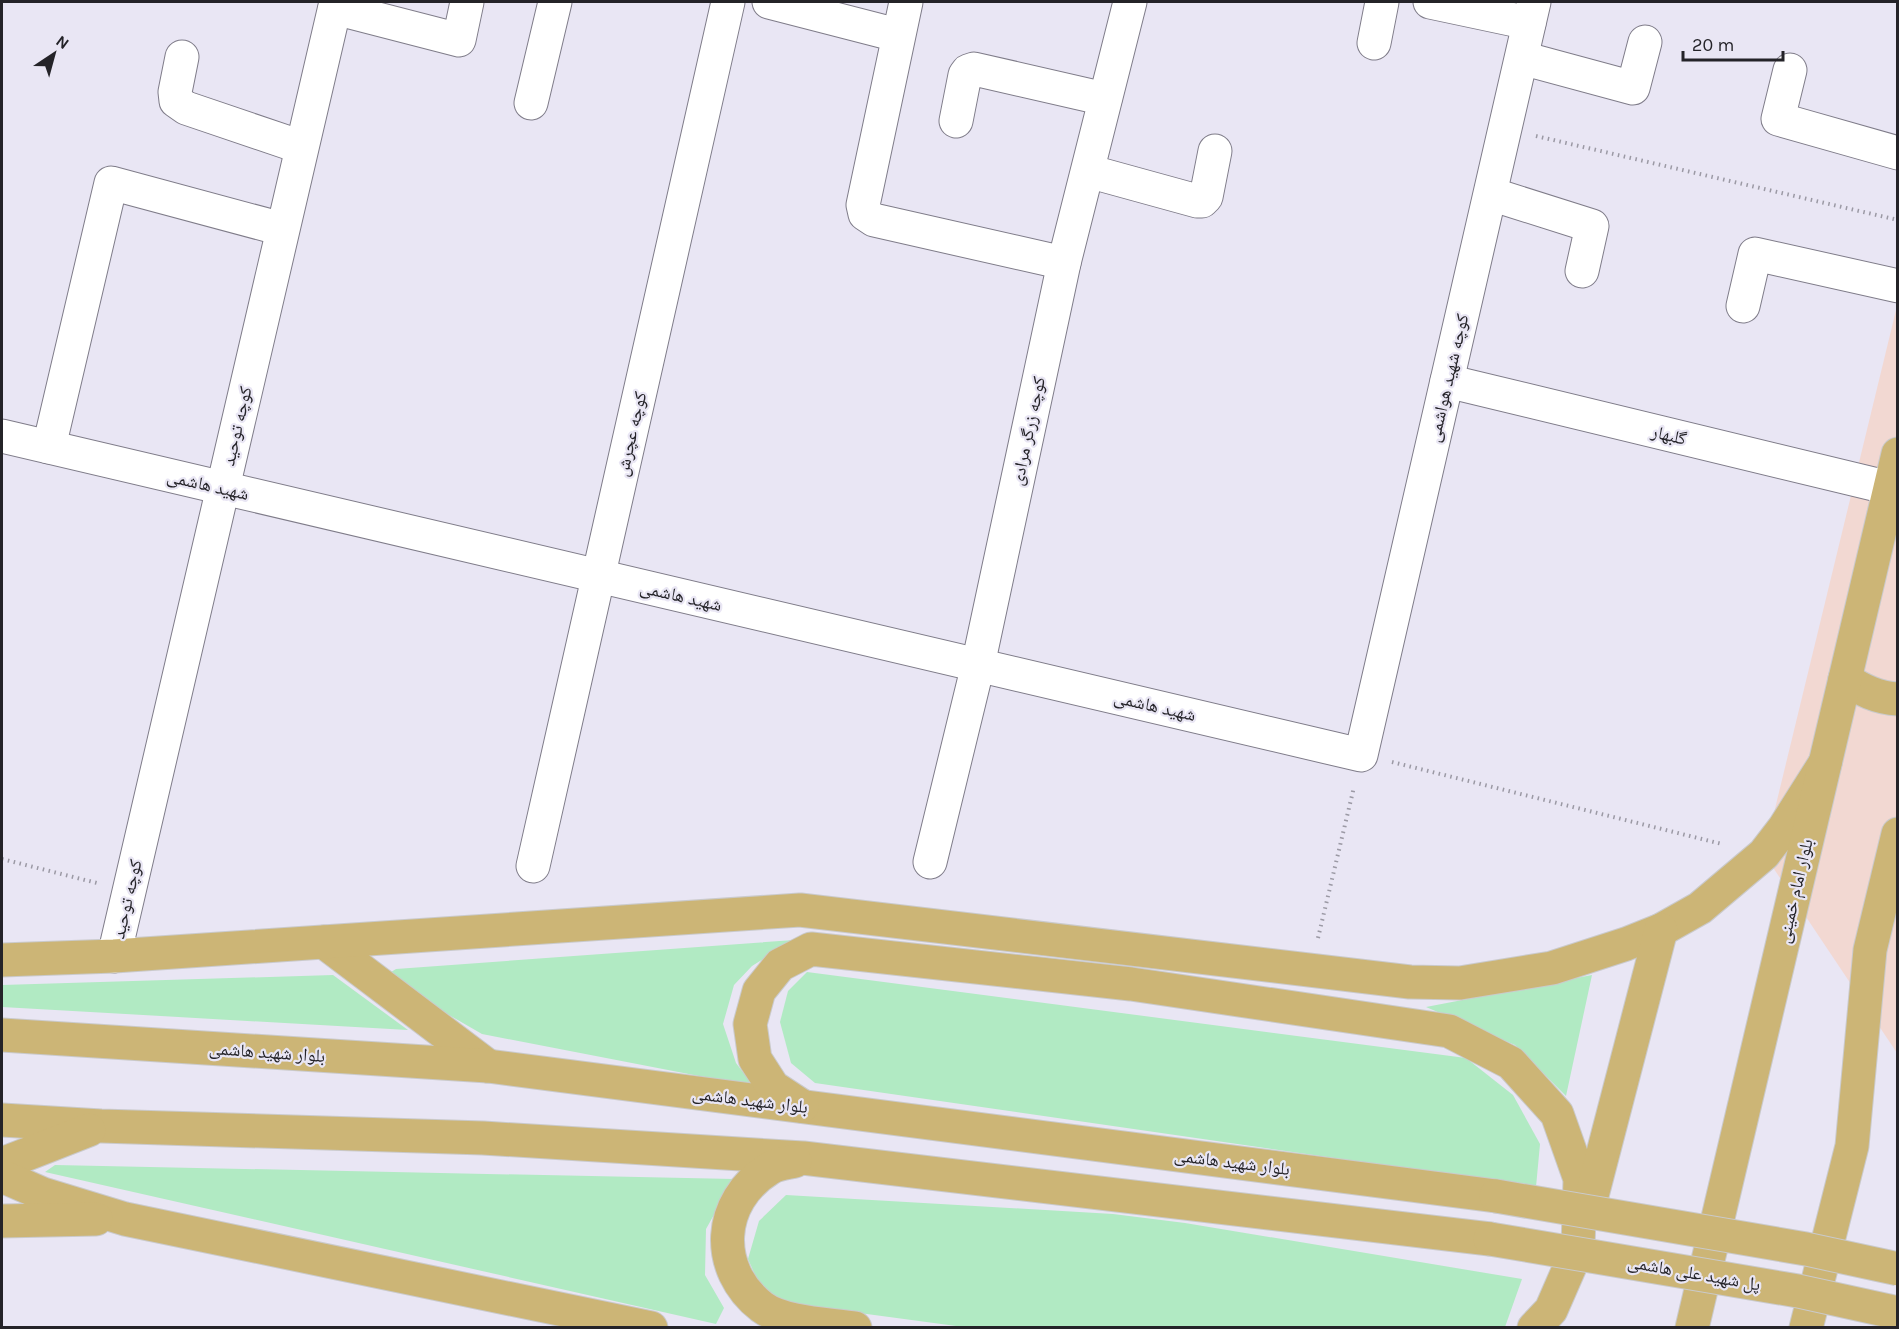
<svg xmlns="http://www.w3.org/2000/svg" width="1899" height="1329" font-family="Karla,'Noto Naskh Arabic',sans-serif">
<rect width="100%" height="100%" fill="#e9e6f4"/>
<polygon fill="#f2d8d2" points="1897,306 1897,1053 1764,854"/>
<g fill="#b1eac3">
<polygon points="794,940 752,966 734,985 723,1024 736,1063 752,1084 699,1076 482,1034 383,977 396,969"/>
<polygon points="807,972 1466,1058 1513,1095 1540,1144 1536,1187 815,1083 791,1063 780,1022 788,991"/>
<polygon points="333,975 408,1030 2,1007 2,985"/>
<polygon points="1592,975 1566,1096 1515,1045 1426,1007"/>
<polygon points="55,1165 734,1179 706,1229 705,1275 724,1308 716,1324 45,1172"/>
<polygon points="786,1195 1113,1214 1185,1223 1522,1279 1505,1327 971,1328 785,1303 760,1286 748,1259 759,1221"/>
</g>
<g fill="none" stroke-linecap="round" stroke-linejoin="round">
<defs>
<g id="minor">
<polyline points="769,2 897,35"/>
<polyline points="906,2 863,205 865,214 874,220 1064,263"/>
<polyline points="1430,2 1529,23"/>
<polyline points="335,8 459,40 467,2"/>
<polyline points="1374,43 1382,2"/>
<polyline points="182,57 175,92 176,101 186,108 301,147"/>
<polyline points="1522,58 1633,88 1645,42"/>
<polyline points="1790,70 1778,119 1898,153"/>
<polyline points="531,103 555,2"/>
<polyline points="956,121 965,75 968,71 974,69 1105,99"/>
<polyline points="1088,171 1197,201 1202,201 1206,197 1215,151"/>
<polyline points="1491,194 1592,226 1582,271"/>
<polyline points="1743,306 1755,254 1898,286"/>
<polyline points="1447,381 1890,488"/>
<polyline points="2,436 1361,755 1534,2"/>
<polyline points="49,447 111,183 282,229"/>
<polyline points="930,862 978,665 1064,263 1130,2"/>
<polyline points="533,866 728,2"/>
<polyline points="114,956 336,2"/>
</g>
<g id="major">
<path d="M1845,679C1862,690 1877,698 1898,699"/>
<polyline points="324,942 488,1066"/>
<polyline points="2,960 114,956 800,910 1410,982 1460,983 1552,968 1626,944 1661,930 1700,908 1764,854 1784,828 1825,763"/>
<polyline points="2,1035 488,1066 1496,1196"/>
<polyline points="802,1106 773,1087 755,1059 750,1024 759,991 780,965 811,949 1131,984 1449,1031 1511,1063 1557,1114 1580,1179 1578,1248 1551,1310 1534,1328"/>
<polyline points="2,1120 101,1126 483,1138 803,1158 1490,1239"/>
<path d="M795,1161C787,1163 776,1164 769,1169C717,1201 713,1269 762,1307C783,1323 829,1324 855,1328"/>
<polyline points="2,1164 89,1130"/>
<polyline points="2,1176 43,1194 125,1219 651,1328"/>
<polyline points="1589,1207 1661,930"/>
<polyline points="2,1221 96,1219"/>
<polyline points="1692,1328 1898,454"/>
<polyline points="1806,1328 1852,1146 1870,950 1898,834"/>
</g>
</defs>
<use href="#minor" stroke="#7f7c89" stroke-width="35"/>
<use href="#major" stroke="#cacacb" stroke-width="35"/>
<g stroke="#9b99a4" stroke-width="4" stroke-dasharray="1.5 4.5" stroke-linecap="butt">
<polyline points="1536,136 1898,220"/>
<polyline points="1392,762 1722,844"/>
<polyline points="2,859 97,883"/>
<polyline points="1318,938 1354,787"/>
</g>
<use href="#minor" stroke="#fff" stroke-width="33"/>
<use href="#major" stroke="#ccb576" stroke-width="33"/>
<defs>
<g id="major-bridge">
<polyline points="1496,1196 1806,1249 1898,1269"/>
<polyline points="1490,1239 1798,1291 1898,1313"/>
</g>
</defs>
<use href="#major-bridge" stroke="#cacacb" stroke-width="35" stroke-linecap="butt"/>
<use href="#major-bridge" stroke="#ccb576" stroke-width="33"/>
</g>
<g text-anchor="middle" stroke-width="4.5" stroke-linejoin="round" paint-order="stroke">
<g font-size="18" fill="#242328" stroke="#e9e6f4">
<text transform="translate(1448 378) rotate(-77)" y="6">کوچه شهید هواشمی</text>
<text transform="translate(237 426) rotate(-77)" y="6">کوچه توحید</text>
<text transform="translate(1028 431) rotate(-78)" y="6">کوچه زرگر مرادی</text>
<text transform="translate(631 434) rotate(-77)" y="6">کوچه عچرش</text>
<text transform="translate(1669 435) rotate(14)" y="6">گلبهار</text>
<text transform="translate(208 485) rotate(13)" y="6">شهید هاشمی</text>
<text transform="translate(681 596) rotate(13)" y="6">شهید هاشمی</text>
<text transform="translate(1155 706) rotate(13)" y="6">شهید هاشمی</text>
<text transform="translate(1795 891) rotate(-77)" y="6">بلوار امام خمینی</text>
<text transform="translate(127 899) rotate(-77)" y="6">کوچه توحید</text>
<text transform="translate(267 1052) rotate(4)" y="6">بلوار شهید هاشمی</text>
<text transform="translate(750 1100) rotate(7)" y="6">بلوار شهید هاشمی</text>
<text transform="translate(1232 1162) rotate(7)" y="6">بلوار شهید هاشمی</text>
<text transform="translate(1694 1273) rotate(10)" y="6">پل شهید علی هاشمی</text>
</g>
</g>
<rect width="1899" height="1329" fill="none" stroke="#242328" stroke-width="6"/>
<g transform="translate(54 54) rotate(36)" stroke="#e9e6f4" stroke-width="4.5" paint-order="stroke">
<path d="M0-4.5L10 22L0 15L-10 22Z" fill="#242328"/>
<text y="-9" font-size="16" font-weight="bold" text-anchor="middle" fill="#242328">N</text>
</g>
<path d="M1683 51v9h100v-9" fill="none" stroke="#242328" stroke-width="3"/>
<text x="1692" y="51" font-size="18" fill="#242328" stroke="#e9e6f4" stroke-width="4.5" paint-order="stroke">20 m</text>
</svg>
